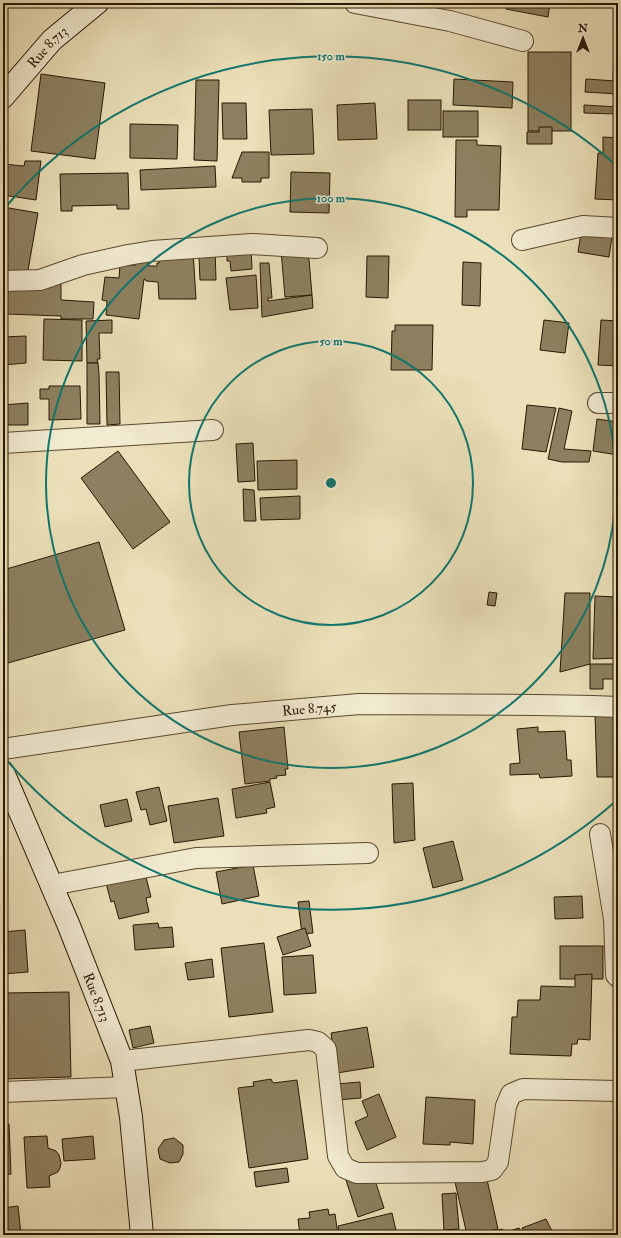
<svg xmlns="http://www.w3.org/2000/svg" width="621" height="1238" font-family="'IM FELL Double Pica',serif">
<rect width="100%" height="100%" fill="#ebe0b9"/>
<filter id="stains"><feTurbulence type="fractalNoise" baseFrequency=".005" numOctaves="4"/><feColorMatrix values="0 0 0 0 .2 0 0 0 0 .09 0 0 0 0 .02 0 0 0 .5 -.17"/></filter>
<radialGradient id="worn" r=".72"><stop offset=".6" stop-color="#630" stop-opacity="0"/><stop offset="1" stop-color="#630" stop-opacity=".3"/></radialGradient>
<g fill="#8d8060" stroke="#281700">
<polygon points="507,3 550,3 548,17 506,9"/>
<polygon points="614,51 618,51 618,94 585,92 586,79 616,81 616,80 613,79"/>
<rect x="528" y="52" width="43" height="79"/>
<polygon points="41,74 105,83 95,159 31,151"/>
<polygon points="454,79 513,82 512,108 453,105"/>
<polygon points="196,80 219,80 217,161 194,160"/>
<rect x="408" y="100" width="33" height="30"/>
<polygon points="222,103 246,103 247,139 223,139"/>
<polygon points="375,103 377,139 338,140 337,105"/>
<polygon points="584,105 618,107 618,114 584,113"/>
<polygon points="312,109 314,154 271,155 269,110"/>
<rect x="443" y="111" width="35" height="26"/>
<polygon points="130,124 178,125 177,159 130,158"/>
<polygon points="539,127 552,127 552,144 527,144 527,132 539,132"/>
<polygon points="603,137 618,138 618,200 595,199 598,153 603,153"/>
<polygon points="456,140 477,140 477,145 501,146 499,210 467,210 467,217 455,217"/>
<polygon points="242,152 269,152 269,178 261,178 261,182 242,182 242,178 232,178"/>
<polygon points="25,161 41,161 36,200 3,195 3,164 24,166"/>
<polygon points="215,166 216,187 141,190 140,170"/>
<polygon points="291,172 330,173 329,213 290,212"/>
<polygon points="128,173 129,209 117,209 117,205 72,206 72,211 61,211 60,174"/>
<polygon points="3,207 38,213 27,276 3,272"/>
<polygon points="582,227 613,230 609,257 578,252"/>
<polygon points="251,246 252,269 231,271 230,261 227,261 227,248"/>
<polygon points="215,247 216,280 200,280 199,257 203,257 203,248"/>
<polygon points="308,248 312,295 285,297 281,250"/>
<polygon points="193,251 196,299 159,299 158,282 146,281 146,280 144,279 139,319 106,315 107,301 102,300 105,277 119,278 120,265 136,265 136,254 148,252 148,266 157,266 157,263 159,263 159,253"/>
<polygon points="367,256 389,256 388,298 366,297"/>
<polygon points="463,262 481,263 480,306 462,305"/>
<polygon points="260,263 269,263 272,298 268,298 268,301 312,295 313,308 262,317"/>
<polygon points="256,275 258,308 230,310 226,278"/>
<polygon points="61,281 61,300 94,302 93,319 61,319 61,316 6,314 6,282"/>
<polygon points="44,319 82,320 82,361 43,360"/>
<polygon points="112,320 112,333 99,333 100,359 97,359 98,363 87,363 86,321"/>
<polygon points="544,320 569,323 565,353 540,350"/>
<polygon points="601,320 618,321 618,366 598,365"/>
<polygon points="395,325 433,325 432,370 391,370 392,331 395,331"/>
<polygon points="26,336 26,363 3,365 3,337"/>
<polygon points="87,363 98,363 99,373 100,424 87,424"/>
<polygon points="106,372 119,372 120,424 107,425"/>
<polygon points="49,386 80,386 81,419 49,420 49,399 40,399 40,389 49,389"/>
<polygon points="28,403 28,425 3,425 3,405"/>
<polygon points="527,405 556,408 546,452 522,449"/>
<polygon points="559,408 572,411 564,449 591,451 589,462 562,462 548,459"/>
<polygon points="597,419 618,422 618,455 593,451"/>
<polygon points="253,443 255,481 238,482 236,444"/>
<polygon points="118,451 170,522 133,549 81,478"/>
<polygon points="297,460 297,489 258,490 257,461"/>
<polygon points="243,489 254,490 256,521 244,521"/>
<polygon points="300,496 300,519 261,520 260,498"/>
<polygon points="99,542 125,630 8,663 3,647 3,570"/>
<polygon points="489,592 497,593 495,606 487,605"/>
<polygon points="565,593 590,593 590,664 560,672"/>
<polygon points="595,596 618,597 618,658 593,659"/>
<polygon points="590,664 618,664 618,690 615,690 615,679 603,679 603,689 590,689"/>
<polygon points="595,714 618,714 618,777 597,777"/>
<polygon points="284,727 288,769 285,769 286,775 276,776 277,778 270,779 270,781 245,784 239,732"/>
<polygon points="538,727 538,732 565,731 567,760 571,760 572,776 540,778 539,774 510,775 510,764 520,763 517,729"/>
<polygon points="270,782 275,807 266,809 267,813 236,818 232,789"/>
<polygon points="413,783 415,840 394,843 392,784"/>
<polygon points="159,787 167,821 150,825 146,809 141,810 136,792"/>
<polygon points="218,798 224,836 174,843 168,806"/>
<polygon points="127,799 132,821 105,827 100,805"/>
<polygon points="453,841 463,880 433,888 423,848"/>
<polygon points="253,865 259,896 222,904 216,872"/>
<polygon points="145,873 151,897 146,898 149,912 119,919 114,901 111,902 106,883"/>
<polygon points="582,896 583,918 555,919 554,897"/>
<polygon points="309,901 313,933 302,934 298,902"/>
<polygon points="158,923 159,928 172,927 174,947 135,950 133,925"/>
<polygon points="305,928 311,946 283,955 277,937"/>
<polygon points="25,930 28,972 3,974 3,932"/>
<polygon points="264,943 273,1012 229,1017 221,948"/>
<rect x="560" y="946" width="43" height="33"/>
<polygon points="313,955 316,993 284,995 282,957"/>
<polygon points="212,959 214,977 188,980 185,963"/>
<polygon points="592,974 590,1040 578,1039 577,1044 572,1044 571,1056 510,1054 512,1017 517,1017 518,1000 540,1000 541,986 575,987 575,975"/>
<polygon points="69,992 71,1077 3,1079 3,993"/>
<polygon points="150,1026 154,1043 133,1048 129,1030"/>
<polygon points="367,1027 374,1067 337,1073 331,1033"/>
<polygon points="271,1079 273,1083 297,1080 308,1159 249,1168 238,1088 254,1086 253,1082"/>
<polygon points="360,1082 361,1098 337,1100 336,1084"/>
<polygon points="379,1094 396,1137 367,1150 355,1122 368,1116 362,1101"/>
<polygon points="426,1097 475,1100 473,1144 450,1142 450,1145 423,1144"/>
<polygon points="3,1124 9,1124 11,1174 3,1175"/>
<polygon points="47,1136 48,1148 56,1151 59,1155 61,1163 60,1168 58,1172 49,1176 50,1187 27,1188 24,1137"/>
<polygon points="93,1136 95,1159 64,1161 62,1139"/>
<polygon points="174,1138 183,1145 183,1154 179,1162 170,1163 160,1159 158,1149 164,1140"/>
<polygon points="287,1168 289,1182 256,1187 254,1172"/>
<polygon points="372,1171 384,1208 358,1217 346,1180"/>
<polygon points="486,1175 498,1229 472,1235 467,1235 455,1182"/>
<polygon points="456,1193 459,1229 444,1230 442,1194"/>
<polygon points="18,1206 21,1235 3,1235 3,1208"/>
<polygon points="328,1209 329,1215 335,1214 338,1235 300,1235 298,1219 310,1218 309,1212"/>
<polygon points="392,1213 397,1235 340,1235 338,1226"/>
<polygon points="546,1219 554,1235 525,1235 522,1228"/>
<polygon points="519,1228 523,1235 494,1235 493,1232 502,1229 504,1233"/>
</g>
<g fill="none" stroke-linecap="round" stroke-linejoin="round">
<defs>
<g id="street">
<polyline points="355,3 450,21 523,41"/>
<polyline points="522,240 583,226 618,228"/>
<polyline points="3,281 40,280 83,265 128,255 152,251 252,244 317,248"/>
<polyline points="598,403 618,403"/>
<polyline points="3,443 213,430"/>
<path id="s1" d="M3,749L232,715L359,704L537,705L593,706L618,707"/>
<polyline points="600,834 614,919 616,975 618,977"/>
<polyline points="52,885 196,858 368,853"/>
<polyline points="122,1061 309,1040 318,1042 326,1049 338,1156 345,1168 357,1173 482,1172 492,1170 498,1162 506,1106 511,1094 523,1089 618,1091"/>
<polyline points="3,1092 126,1087"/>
</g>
<g id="secondary">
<path id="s2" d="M3,97L52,40L97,3"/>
<path id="s3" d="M3,772L69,926L122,1061L131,1117L142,1235"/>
</g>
</defs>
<use href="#street" stroke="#59492e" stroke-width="22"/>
<use href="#secondary" stroke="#281700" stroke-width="24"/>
<use href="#street" stroke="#f2ebd2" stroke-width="20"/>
<use href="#secondary" stroke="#f2ebd2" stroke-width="22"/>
</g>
<g fill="none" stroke="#0f766e" stroke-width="2">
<circle cx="331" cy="483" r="142"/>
<circle cx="331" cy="483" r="285"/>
<path d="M617 800A427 427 0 0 1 4 757M4 209A427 427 0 0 1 617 166"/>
</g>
<g text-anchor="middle" stroke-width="3" stroke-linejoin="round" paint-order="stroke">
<g font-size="14" fill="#281700" stroke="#f2ebd2">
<text dy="5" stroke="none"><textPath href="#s2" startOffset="67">Rue 8.713</textPath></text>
<text dy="5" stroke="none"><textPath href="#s1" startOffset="309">Rue 8.745</textPath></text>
<text dy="5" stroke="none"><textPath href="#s3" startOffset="244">Rue 8.713</textPath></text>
</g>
</g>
<circle cx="331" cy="483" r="6" fill="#0f766e" stroke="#f2ebd2" stroke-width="2"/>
<g font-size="12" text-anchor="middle" font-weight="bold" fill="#0f766e" stroke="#f2ebd2" stroke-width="3" stroke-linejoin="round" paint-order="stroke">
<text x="331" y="60">150 m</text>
<text x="331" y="202">100 m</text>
<text x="331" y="345">50 m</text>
</g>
<rect width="621" height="1238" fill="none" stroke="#ebe0b9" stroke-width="16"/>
<rect x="4" y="4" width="613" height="1230" fill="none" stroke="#281700" stroke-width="2"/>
<rect x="8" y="8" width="605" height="1222" fill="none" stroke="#281700"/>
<g transform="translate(583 38)" stroke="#f2ebd2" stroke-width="3" paint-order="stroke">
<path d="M0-3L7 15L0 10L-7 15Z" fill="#281700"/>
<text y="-6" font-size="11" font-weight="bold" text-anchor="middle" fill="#281700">N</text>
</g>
<rect width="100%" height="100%" filter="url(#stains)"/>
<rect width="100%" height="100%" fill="url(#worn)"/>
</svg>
